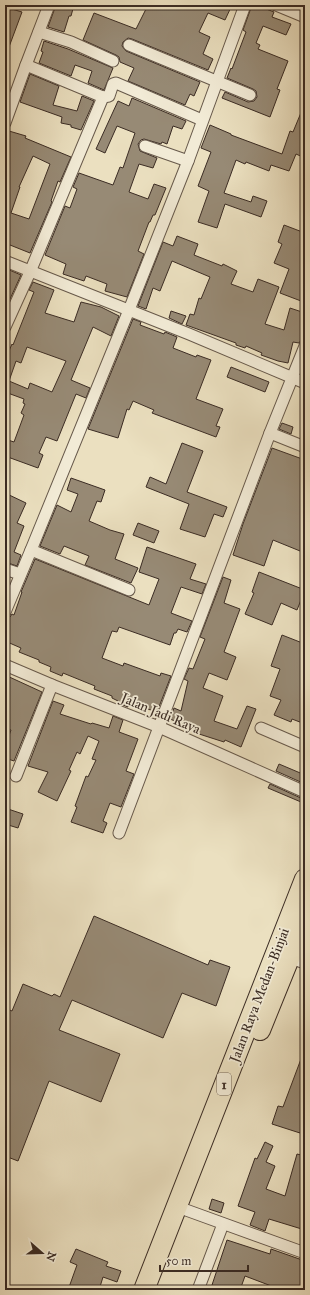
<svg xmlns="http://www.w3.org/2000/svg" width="310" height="1295" font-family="'IM FELL Great Primer',serif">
<rect width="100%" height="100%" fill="#ebe0c0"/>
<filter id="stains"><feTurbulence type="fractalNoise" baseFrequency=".005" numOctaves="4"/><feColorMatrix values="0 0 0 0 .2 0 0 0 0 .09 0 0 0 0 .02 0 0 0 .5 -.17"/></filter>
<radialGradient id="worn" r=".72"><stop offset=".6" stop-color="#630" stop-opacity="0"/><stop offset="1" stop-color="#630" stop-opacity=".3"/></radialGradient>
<g fill="#978a75" stroke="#3b2c24" fill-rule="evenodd">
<polygon points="56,5 74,5 71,16 69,16 64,32 48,27"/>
<polygon points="148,5 232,5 225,20 208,13 199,32 210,37 203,54 213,59 208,70 132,39 128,38 123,42 122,46 126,51 200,82 194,96 190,94 185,105 128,81 134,68 120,62 119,57 116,55 83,40 94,13 136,29"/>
<polygon points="252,5 256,5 274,12 272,17 291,24 286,35 263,26 256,43 260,45 258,49 288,61 277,89 280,90 270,117 222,98 225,92 248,102 254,101 257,97 256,91 253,89 227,78 231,68 232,69 246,32 243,30"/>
<polygon points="5,7 22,12 6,55 5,55"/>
<polygon points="44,41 68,49 113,68 104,90 88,83 92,71 75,65 71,76 39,63 43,52 41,51"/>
<polygon points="30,74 59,86 53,105 77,111 82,96 94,101 81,130 71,127 71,125 61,123 62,117 20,102"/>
<polygon points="132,98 186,121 182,129 173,126 167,144 162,142 161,144 144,139 141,140 138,144 140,151 157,158 153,168 139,164 129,192 148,199 154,184 166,188 155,215 153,215 150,222 149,222 138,251 144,254 127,297 105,291 107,284 86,276 84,281 63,274 66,264 45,255 65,206 70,208 77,189 73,187 79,173 113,185 120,167 123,168 135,133 117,126 105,153 96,149 118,101 129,106"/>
<polygon points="305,103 305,158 296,154 289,171 271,165 269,171 246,162 245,164 236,160 224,193 251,202 253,196 267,201 261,217 225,204 217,228 198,222 209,191 198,186 211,152 201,148 210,125 231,134 231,135 282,154 290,131 293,132"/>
<path d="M9,131L26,136L25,138L71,157L60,182L58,181L51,201L52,202L30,253L5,243V143ZM33,156L50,164L29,219L11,213L20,187H19Z"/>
<polygon points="284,225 305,233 305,289 301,301 280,293 289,269 274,263 282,244 278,242"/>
<polygon points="177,236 198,244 194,255 222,266 223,264 237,271 231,284 253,292 258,279 279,287 265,324 284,330 290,308 305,313 305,339 301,340 299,343 293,342 288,363 278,361 261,355 262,353 246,346 245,348 236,345 236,343 186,325 190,314 194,315 199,298 201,299 210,277 172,261 160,291 153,288 146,309 138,306 163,242 173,246"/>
<polygon points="7,269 21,275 5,310 5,275"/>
<path d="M33,282L54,290L45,313L74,322L81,302L101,307L119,316L111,336L93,327L71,380L90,388L86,398L76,394L57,441L46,437L39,453L43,455L38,468L5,456V439L14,442L24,415L21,413L25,404L23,403L24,399L5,392V360L12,344L13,345L34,292L29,290ZM27,347L66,361L52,392L30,383L28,389L9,381L16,361L21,363Z"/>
<polygon points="171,311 186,316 182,324 169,318"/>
<polygon points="133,319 141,322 140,325 164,334 165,332 177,337 173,348 196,357 197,355 211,360 196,399 223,409 216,426 220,427 216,437 152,413 154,410 133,401 129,410 127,409 118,438 88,429"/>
<polygon points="231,367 269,382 265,392 227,377"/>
<polygon points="282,423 293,427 291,434 279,429"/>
<polygon points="182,443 203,451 187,492 227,507 223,517 214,514 205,537 180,529 189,504 146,487 150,477 166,484"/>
<polygon points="272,448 305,460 305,553 273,540 264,566 233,555 243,524"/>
<polygon points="71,478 105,490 101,502 97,501 89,521 110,530 124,534 115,559 138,568 131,583 85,565 89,556 64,546 60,554 40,546 57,505 71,512 78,494 67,490"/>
<polygon points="5,493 26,503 17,523 24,526 14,552 21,555 17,566 5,562"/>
<polygon points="138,523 159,531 154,543 133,535"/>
<polygon points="147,547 196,564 190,579 206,584 202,594 181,587 171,613 192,621 187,632 178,629 176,633 174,633 170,645 119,627 117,632 112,631 102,658 123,666 124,663 160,676 161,673 171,676 157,712 132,704 132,705 129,704 128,707 118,703 118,701 112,698 112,696 94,689 95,686 63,673 62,676 50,671 51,667 39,662 39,660 19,652 21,648 5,641 5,622 6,619 10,617 12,614 14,615 22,592 21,592 35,559 149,605 159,579 139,572"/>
<polygon points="259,572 305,590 297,610 281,603 272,625 245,614 254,593 252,592"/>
<polygon points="223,577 231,580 224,603 240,609 224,652 236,657 227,680 209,673 203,688 223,696 214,721 237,729 247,706 256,709 241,747 225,740 224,742 196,733 197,730 170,719 174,708 181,711 188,681 184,679 189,668 193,669 205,639 200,637"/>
<polygon points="282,635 305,644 305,724 292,719 291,722 274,715 281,700 270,696 280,669 271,666"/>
<polygon points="5,675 42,692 14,761 5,758 5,747 11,730 5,728"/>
<polygon points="53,701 64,705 60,714 91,724 92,723 109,728 113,716 123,720 119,732 138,739 126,771 134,774 121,807 110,803 103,821 107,823 103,833 71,822 77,807 75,806 86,776 88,777 96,760 92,759 99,741 88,736 80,754 77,752 69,770 71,771 57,801 38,792 48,772 28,766"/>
<polygon points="279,764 305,775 305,784 276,771"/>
<polygon points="270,784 303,799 301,802 268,788"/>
<polygon points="5,808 23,814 18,828 5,824"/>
<polygon points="94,916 208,965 210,960 230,967 216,1006 182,993 163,1038 72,1000 59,1030 120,1054 101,1102 49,1081 18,1161 5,1156 5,1008 12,1011 23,984 52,996 54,994 60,997"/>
<polygon points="304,1051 305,1052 305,1118 300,1133 272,1124 278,1106 283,1107"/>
<polygon points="265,1142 273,1146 266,1162 275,1166 266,1189 285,1196 297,1154 305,1156 305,1230 269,1219 265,1231 250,1225 255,1212 238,1206 255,1158 257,1159"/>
<polygon points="212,1199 224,1203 221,1213 209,1209"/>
<polygon points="227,1240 270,1254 271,1249 305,1261 305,1282 302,1290 273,1290 274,1287 245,1276 240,1290 227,1290 212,1285"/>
<polygon points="76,1249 108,1262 106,1266 121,1271 117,1282 103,1277 99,1290 68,1290 77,1265 70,1262"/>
</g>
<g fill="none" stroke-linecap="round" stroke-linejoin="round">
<defs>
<g id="street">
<polyline points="276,5 305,17"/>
<polyline points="39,32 71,42 113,61"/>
<polyline points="129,45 250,95"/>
<polyline points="26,65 103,97 109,96 113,84 116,83 202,120"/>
<polyline points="5,123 26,65 49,5"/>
<polyline points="145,146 188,161"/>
<polyline points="5,261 189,334 305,383"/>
<polyline points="5,327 30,272 103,97"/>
<polyline points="270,433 305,447"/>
<polyline points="31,550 129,590"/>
<polyline points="5,569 20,574"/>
<polyline points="5,612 31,550 129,310 188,161 245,5"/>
<polyline points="5,665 52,685 159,727 305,792"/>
<polyline points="261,728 305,747"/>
<polyline points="16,776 52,685"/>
<polyline points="119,833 270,433 305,346"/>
<polyline points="285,956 305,963"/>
<polyline points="186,1210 305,1253"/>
<polyline points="198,1290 223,1224"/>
</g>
<g id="highway">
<polyline points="260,1030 305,919"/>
<polyline points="144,1290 305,879"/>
</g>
</defs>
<use href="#street" stroke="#67594b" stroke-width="13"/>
<use href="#highway" stroke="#3b2c24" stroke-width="22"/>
<use href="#street" stroke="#f2ebd6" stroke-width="11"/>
<use href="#highway" stroke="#ebe0c0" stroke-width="20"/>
</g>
<g text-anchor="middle" stroke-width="3.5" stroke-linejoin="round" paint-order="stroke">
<rect fill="#f2ebd6" stroke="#726559" stroke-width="1" x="217" y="1073" width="14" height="22" rx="3"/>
<g font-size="13" font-weight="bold" fill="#3b2c24">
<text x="224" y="1089">1</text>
</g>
<g font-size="14" fill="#3b2c24" stroke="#f2ebd6">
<text transform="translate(161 713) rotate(23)" y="5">Jalan Jadi Raya</text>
<text transform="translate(259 995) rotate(-69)" y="5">Jalan Raya Medan-Binjai</text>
</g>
</g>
<rect width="310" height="1295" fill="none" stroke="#ebe0c0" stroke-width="20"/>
<rect x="6" y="6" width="298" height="1283" fill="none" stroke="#3b2c24" stroke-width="2"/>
<rect x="10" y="10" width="290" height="1275" fill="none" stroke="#3b2c24"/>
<g transform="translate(42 1253) rotate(110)" stroke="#f2ebd6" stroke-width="3" paint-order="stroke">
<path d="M0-3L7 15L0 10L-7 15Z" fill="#3b2c24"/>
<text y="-6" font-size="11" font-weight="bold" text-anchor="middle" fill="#3b2c24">N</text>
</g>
<path d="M160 1265v6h88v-6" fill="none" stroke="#3b2c24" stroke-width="2"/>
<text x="166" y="1265" font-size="12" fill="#3b2c24" stroke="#f2ebd6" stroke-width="3" paint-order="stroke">50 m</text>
<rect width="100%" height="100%" filter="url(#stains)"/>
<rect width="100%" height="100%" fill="url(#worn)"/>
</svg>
